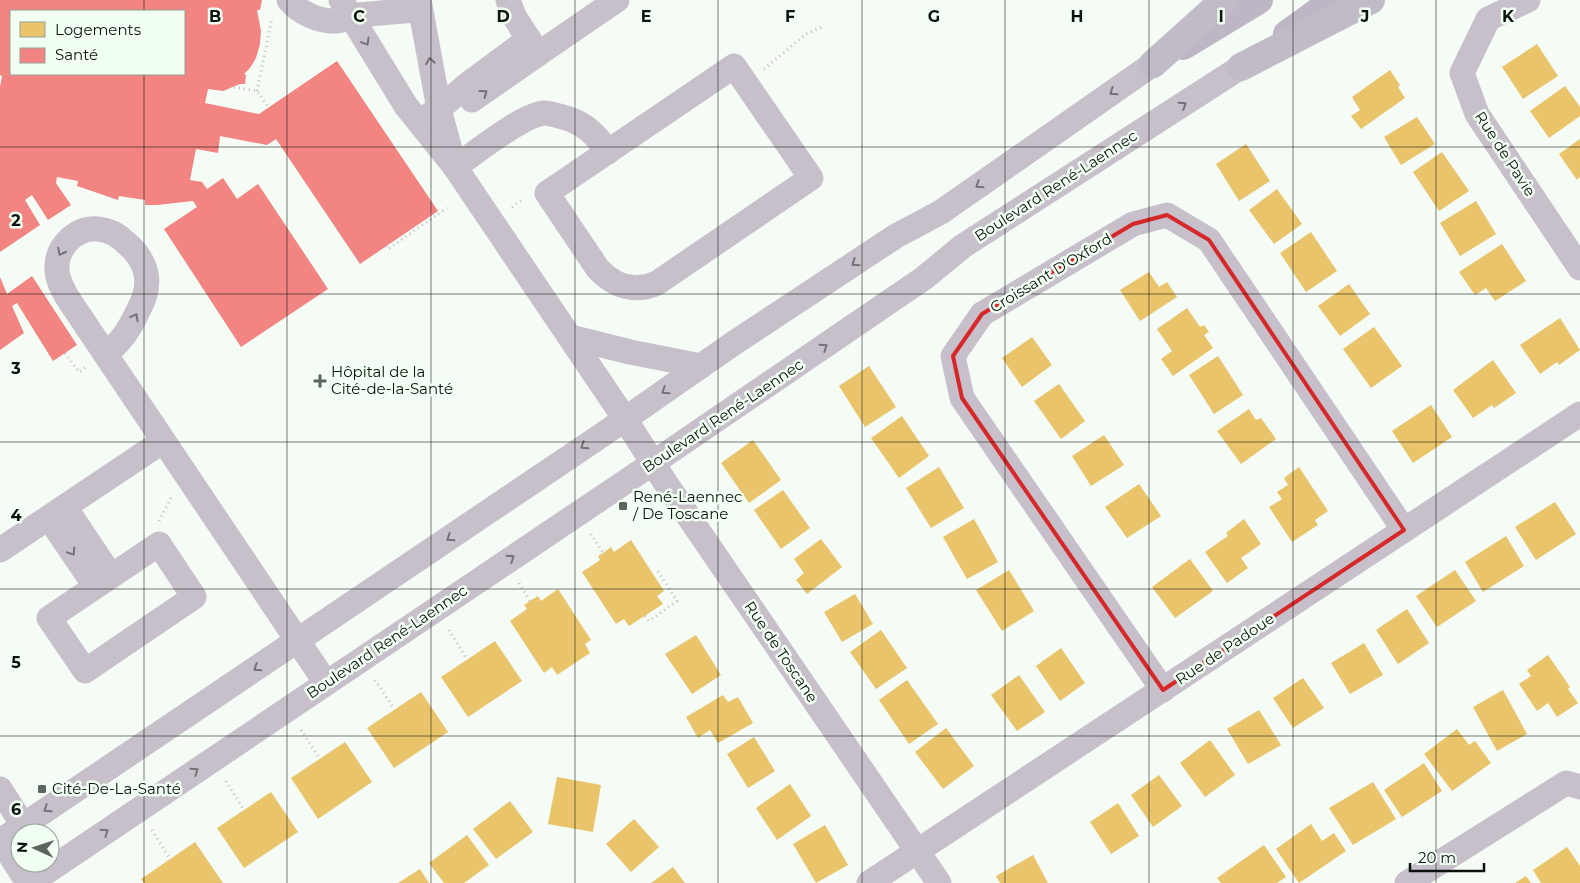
<svg xmlns="http://www.w3.org/2000/svg" width="1580" height="883" font-family="Montserrat,sans-serif">
<rect width="100%" height="100%" fill="#f4fcf5"/>
<g fill="#e9c46a">
<polygon points="1537,44 1558,76 1523,99 1502,67"/>
<polygon points="1390,70 1400,85 1398,87 1405,98 1361,129 1351,116 1360,110 1352,97"/>
<polygon points="1565,86 1580,107 1580,116 1549,138 1530,111"/>
<polygon points="1417,117 1435,144 1401,165 1384,137"/>
<polygon points="1580,139 1580,177 1577,180 1559,154"/>
<polygon points="1246,144 1270,181 1239,201 1216,164"/>
<polygon points="1442,152 1469,191 1439,211 1413,172"/>
<polygon points="1277,189 1302,224 1274,244 1249,210"/>
<polygon points="1476,201 1496,234 1460,256 1440,223"/>
<polygon points="1311,232 1337,271 1306,292 1280,253"/>
<polygon points="1502,244 1526,281 1495,301 1486,288 1475,295 1459,272"/>
<polygon points="1149,272 1159,287 1167,282 1177,297 1140,321 1120,290"/>
<polygon points="1349,284 1370,314 1340,336 1318,306"/>
<polygon points="1187,308 1200,327 1204,325 1209,332 1204,335 1213,348 1173,376 1161,359 1172,351 1157,329"/>
<polygon points="1560,318 1580,350 1559,365 1557,362 1540,374 1520,345"/>
<polygon points="1374,327 1402,366 1371,388 1343,349"/>
<polygon points="1032,337 1052,365 1022,387 1002,358"/>
<polygon points="1218,356 1243,395 1214,414 1189,375"/>
<polygon points="1493,360 1516,393 1494,408 1492,405 1473,418 1453,390"/>
<polygon points="869,366 896,407 865,427 839,386"/>
<polygon points="1059,384 1085,421 1061,439 1034,401"/>
<polygon points="1431,405 1452,437 1413,463 1392,431"/>
<polygon points="1249,409 1256,420 1261,418 1276,439 1241,464 1217,431"/>
<polygon points="902,416 929,456 899,478 871,438"/>
<polygon points="1104,435 1124,465 1091,486 1072,456"/>
<polygon points="753,440 781,480 749,503 721,463"/>
<polygon points="939,467 964,508 931,528 906,488"/>
<polygon points="1299,467 1328,511 1315,520 1318,525 1292,542 1269,507 1282,499 1277,492 1288,485 1284,478"/>
<polygon points="1139,484 1161,516 1127,538 1105,507"/>
<polygon points="783,490 810,528 781,549 754,510"/>
<polygon points="1555,502 1576,534 1536,560 1515,527"/>
<polygon points="974,519 998,562 967,579 943,537"/>
<polygon points="1244,519 1261,544 1241,558 1248,568 1227,583 1205,552 1228,536 1226,533"/>
<polygon points="1506,536 1524,566 1483,592 1465,562"/>
<polygon points="821,539 842,567 807,594 796,580 804,573 794,559"/>
<polygon points="631,540 664,591 657,596 663,604 629,626 624,619 616,624 582,572 600,560 598,556 603,553 611,547 614,552"/>
<polygon points="1190,559 1213,591 1175,618 1152,587"/>
<polygon points="1009,570 1034,611 1002,631 976,590"/>
<polygon points="1455,570 1476,601 1437,627 1416,596"/>
<polygon points="558,589 591,640 585,644 590,653 557,675 552,667 544,673 510,621 527,609 524,605 530,601 538,596 541,601"/>
<polygon points="855,594 873,624 842,642 824,612"/>
<polygon points="1407,609 1429,643 1398,664 1376,630"/>
<polygon points="881,630 907,668 876,689 850,652"/>
<polygon points="696,635 721,675 692,694 665,654"/>
<polygon points="495,641 522,681 468,717 441,677"/>
<polygon points="1364,643 1383,675 1350,694 1331,663"/>
<polygon points="1061,648 1085,683 1060,701 1036,666"/>
<polygon points="1548,655 1570,687 1568,689 1578,703 1557,717 1548,703 1537,711 1519,684 1531,676 1527,670"/>
<polygon points="1019,675 1045,712 1017,731 991,695"/>
<polygon points="1303,678 1324,708 1293,728 1273,698"/>
<polygon points="907,680 938,724 909,744 879,700"/>
<polygon points="1503,690 1527,734 1497,751 1473,707"/>
<polygon points="421,692 448,732 394,768 367,728"/>
<polygon points="723,695 728,702 738,697 753,723 718,743 710,730 698,738 686,717"/>
<polygon points="1259,710 1281,745 1248,764 1227,729"/>
<polygon points="946,728 974,766 943,789 915,752"/>
<polygon points="1457,729 1469,745 1475,741 1491,763 1452,791 1424,754"/>
<polygon points="754,737 775,771 748,788 727,754"/>
<polygon points="1210,740 1235,775 1205,797 1180,763"/>
<polygon points="345,742 372,782 318,819 291,778"/>
<polygon points="1424,763 1442,791 1402,817 1384,790"/>
<polygon points="1159,775 1182,806 1153,827 1131,795"/>
<polygon points="557,777 601,785 593,832 548,824"/>
<polygon points="1373,782 1396,819 1353,845 1329,808"/>
<polygon points="790,784 811,816 777,840 756,808"/>
<polygon points="271,792 298,832 244,868 217,828"/>
<polygon points="510,801 533,832 496,859 473,829"/>
<polygon points="1118,803 1139,836 1111,854 1090,822"/>
<polygon points="634,819 659,847 631,872 606,844"/>
<polygon points="1311,824 1322,841 1334,833 1346,851 1299,883 1276,849"/>
<polygon points="825,825 848,865 816,883 793,844"/>
<polygon points="467,835 489,865 464,883 444,883 429,863"/>
<polygon points="195,842 223,883 144,883 141,879"/>
<polygon points="1264,845 1286,877 1277,883 1221,883 1217,878"/>
<polygon points="1567,847 1580,866 1580,883 1541,883 1533,870"/>
<polygon points="1033,855 1048,883 1000,883 996,876"/>
<polygon points="673,867 685,883 651,883"/>
<polygon points="420,869 429,883 398,883"/>
<polygon points="1526,876 1531,883 1515,883"/>
</g>
<g fill="#f28482" fill-rule="evenodd">
<path d="M0,0H262L260,10H257L261,31L260,44L256,58L250,68L244,74L246,75L245,84H240L223,91L208,89L205,103L259,114L337,61L438,211L360,264L276,139L267,145L220,136L218,153L196,149L190,180L202,182L207,189L223,178L237,199L258,184L328,289L241,347L164,229L197,207L193,201L157,205H145V200L119,196L118,200L77,186L78,181L57,177L56,183L71,205L48,220L32,195L25,200L40,225L0,252V87L2,76L0,75ZM11,11H184V74H11Z"/>
<polygon points="32,276 77,345 53,361 17,303 12,306 24,333 0,350 0,277 7,294"/>
</g>
<g fill="none" stroke-linecap="round" stroke-linejoin="round">
<g stroke="#c1bec5" stroke-width="3" stroke-dasharray="1 4" stroke-linecap="butt">
<polyline points="764,69 806,34 822,27"/>
<polyline points="234,87 257,91 269,108"/>
<polyline points="257,91 272,18"/>
<polyline points="512,207 523,199"/>
<polyline points="386,246 388,249 447,208"/>
<polyline points="65,353 79,372 86,367"/>
<polyline points="159,521 171,498"/>
<polyline points="591,534 603,553"/>
<polyline points="519,583 530,601"/>
<polyline points="645,616 649,621 677,601 656,568"/>
<polyline points="449,630 467,659"/>
<polyline points="375,680 394,709"/>
<polyline points="301,730 320,759"/>
<polyline points="226,781 244,810"/>
<polyline points="152,830 170,859"/>
</g>
<g stroke="#c7c0cb" stroke-width="25">
<path d="M289,0C299,13 320,22 337,21C344,20 351,16 359,15C379,13 400,11 420,10"/>
<polyline points="341,0 406,106 455,167 625,419 665,482 939,883"/>
<polyline points="419,0 439,109 452,157"/>
<polyline points="508,0 514,16 538,54 617,0"/>
<polyline points="1528,0 1488,19 1462,73 1477,114 1580,268"/>
<path d="M734,66L811,178L657,283C635,293 615,287 598,269L547,193Z"/>
<polyline points="472,100 538,54"/>
<polyline points="426,117 439,109 468,84 529,39"/>
<path d="M455,167C475,153 522,115 544,113C549,113 555,115 559,116C582,121 595,133 608,152"/>
<polyline points="570,337 630,352 701,366"/>
<path d="M105,354C122,342 130,328 139,309C153,283 148,261 125,242C118,235 109,230 98,229C76,227 56,247 57,269C57,279 62,288 67,297L326,683"/>
<polyline points="65,507 111,576"/>
<polyline points="49,518 95,586"/>
<polygon points="159,544 194,597 85,671 49,618"/>
<polyline points="0,550 163,441"/>
<polyline points="1163,690 962,398 953,356 982,314 1133,224 1167,215 1209,240 1404,530"/>
<polyline points="0,789 28,833"/>
<polyline points="0,839 28,883"/>
<polyline points="0,841 602,435 734,343 896,236 941,212 1153,64"/>
<polyline points="30,883 631,478 924,278 963,246 1241,67"/>
<polyline points="869,883 1580,414"/>
<polyline points="1407,883 1566,783 1580,787"/>
</g>
<g stroke="#beb6c4" stroke-width="28">
<polyline points="1287,34 1334,0"/>
<polyline points="1183,46 1259,0"/>
</g>
<g stroke="#c1bbc7" stroke-width="28">
<polyline points="1153,64 1224,0"/>
<polyline points="1241,67 1371,0"/>
</g>
</g>
<defs><path id="oneway-chevron" d="M-2-3.5L2.5 0L-2 3.5" fill="none" stroke-width="1.6" stroke-linecap="round" stroke-linejoin="round" transform="scale(1.25)"/></defs>
<g stroke="#737276">
<use href="#oneway-chevron" transform="translate(366 42) rotate(59)"/>
<use href="#oneway-chevron" transform="translate(430 61) rotate(-100)"/>
<use href="#oneway-chevron" transform="translate(1113 92) rotate(145)"/>
<use href="#oneway-chevron" transform="translate(484 93) rotate(-36)"/>
<use href="#oneway-chevron" transform="translate(1183 105) rotate(-33)"/>
<use href="#oneway-chevron" transform="translate(979 185) rotate(146)"/>
<use href="#oneway-chevron" transform="translate(61 252) rotate(117)"/>
<use href="#oneway-chevron" transform="translate(855 263) rotate(146)"/>
<use href="#oneway-chevron" transform="translate(135 317) rotate(-61)"/>
<use href="#oneway-chevron" transform="translate(824 347) rotate(-34)"/>
<use href="#oneway-chevron" transform="translate(665 391) rotate(146)"/>
<use href="#oneway-chevron" transform="translate(584 446) rotate(146)"/>
<use href="#oneway-chevron" transform="translate(450 538) rotate(146)"/>
<use href="#oneway-chevron" transform="translate(72 552) rotate(56)"/>
<use href="#oneway-chevron" transform="translate(511 558) rotate(-34)"/>
<use href="#oneway-chevron" transform="translate(257 668) rotate(146)"/>
<use href="#oneway-chevron" transform="translate(195 771) rotate(-34)"/>
<use href="#oneway-chevron" transform="translate(47 809) rotate(146)"/>
<use href="#oneway-chevron" transform="translate(105 832) rotate(-34)"/>
</g>
<path fill="none" stroke="#d62828" stroke-width="4" stroke-linejoin="round" d="M1167,215L1209,240L1404,530L1163,690L962,398L953,356L982,314L1133,224Z"/>
<path fill="none" stroke="#0c120d" stroke-width="1" stroke-opacity="0.55" d="M144,0V11M287,0V883M431,0V883M575,0V883M718,0V883M862,0V883M1005,0V883M1149,0V883M1293,0V883M1436,0V883M144,74V883M0,147H1580M0,294H1580M0,442H1580M0,589H1580M0,736H1580"/>
<g fill="#5d645e" stroke="#f0fff2" stroke-width="2">
<path d="M317.5 373.5h5v5h5v5h-5v5h-5v-5h-5v-5h5z"/>
<rect x="618" y="501" width="10" height="10" rx="2.5"/>
<rect x="37" y="784" width="10" height="10" rx="2.5"/>
</g>
<g text-anchor="middle" stroke-width="5" stroke-linejoin="round" paint-order="stroke">
<g font-size="15" fill="#0c120d" stroke="#f0fff2">
<text transform="translate(1505 154) rotate(57)" y="5">Rue de Pavie</text>
<text transform="translate(1056 186) rotate(-33)" y="5">Boulevard René-Laennec</text>
<text transform="translate(1051 273) rotate(-31)" y="5">Croissant D'Oxford</text>
<text transform="translate(723 416) rotate(-34)" y="5">Boulevard René-Laennec</text>
<text transform="translate(387 642) rotate(-34)" y="5">Boulevard René-Laennec</text>
<text transform="translate(1225 649) rotate(-34)" y="5">Rue de Padoue</text>
<text transform="translate(781 652) rotate(56)" y="5">Rue de Toscane</text>
</g>
<g font-size="15" fill="#0c120d" stroke="#f0fff2" text-anchor="start">
<text x="331" y="377">Hôpital de la<tspan x="331" dy="17">Cité-de-la-Santé</tspan></text>
<text x="633" y="502">René-Laennec<tspan x="633" dy="17">/ De Toscane</tspan></text>
<text x="52" y="794">Cité-De-La-Santé</text>
</g>
</g>
<g font-size="16" text-anchor="middle" font-weight="bold" fill="#0c120d" stroke="#f0fff2" stroke-width="5" stroke-linejoin="round" paint-order="stroke">
<text x="215" y="22">B</text>
<text x="359" y="22">C</text>
<text x="503" y="22">D</text>
<text x="646" y="22">E</text>
<text x="790" y="22">F</text>
<text x="934" y="22">G</text>
<text x="1077" y="22">H</text>
<text x="1221" y="22">I</text>
<text x="1365" y="22">J</text>
<text x="1508" y="22">K</text>
<text x="16" y="226">2</text>
<text x="16" y="374">3</text>
<text x="16" y="521">4</text>
<text x="16" y="668">5</text>
<text x="16" y="815">6</text>
</g>
<rect x="10" y="10" width="175" height="65" fill="#f0fff2" stroke="#95a096"/>
<rect x="20" y="22" width="25" height="15" fill="#e9c46a" stroke="#95a096"/>
<text x="55" y="35" font-size="15" fill="#0c120d">Logements</text>
<rect x="20" y="48" width="25" height="15" fill="#f28482" stroke="#95a096"/>
<text x="55" y="60" font-size="15" fill="#0c120d">Santé</text>
<g transform="translate(35 848) rotate(273)"><circle r="24" fill="#f0fff2" stroke="#95a096"/>
<path d="M0-4L9 19L0 12L-9 19Z" fill="#5d645e"/>
<text y="-8" font-size="14" font-weight="bold" text-anchor="middle" fill="#0c120d">N</text>
</g>
<path d="M1410 863v8h74v-8" fill="none" stroke="#0c120d" stroke-width="2.5"/>
<text x="1418" y="863" font-size="15" fill="#0c120d" stroke="#f0fff2" stroke-width="4" paint-order="stroke">20 m</text>
</svg>
